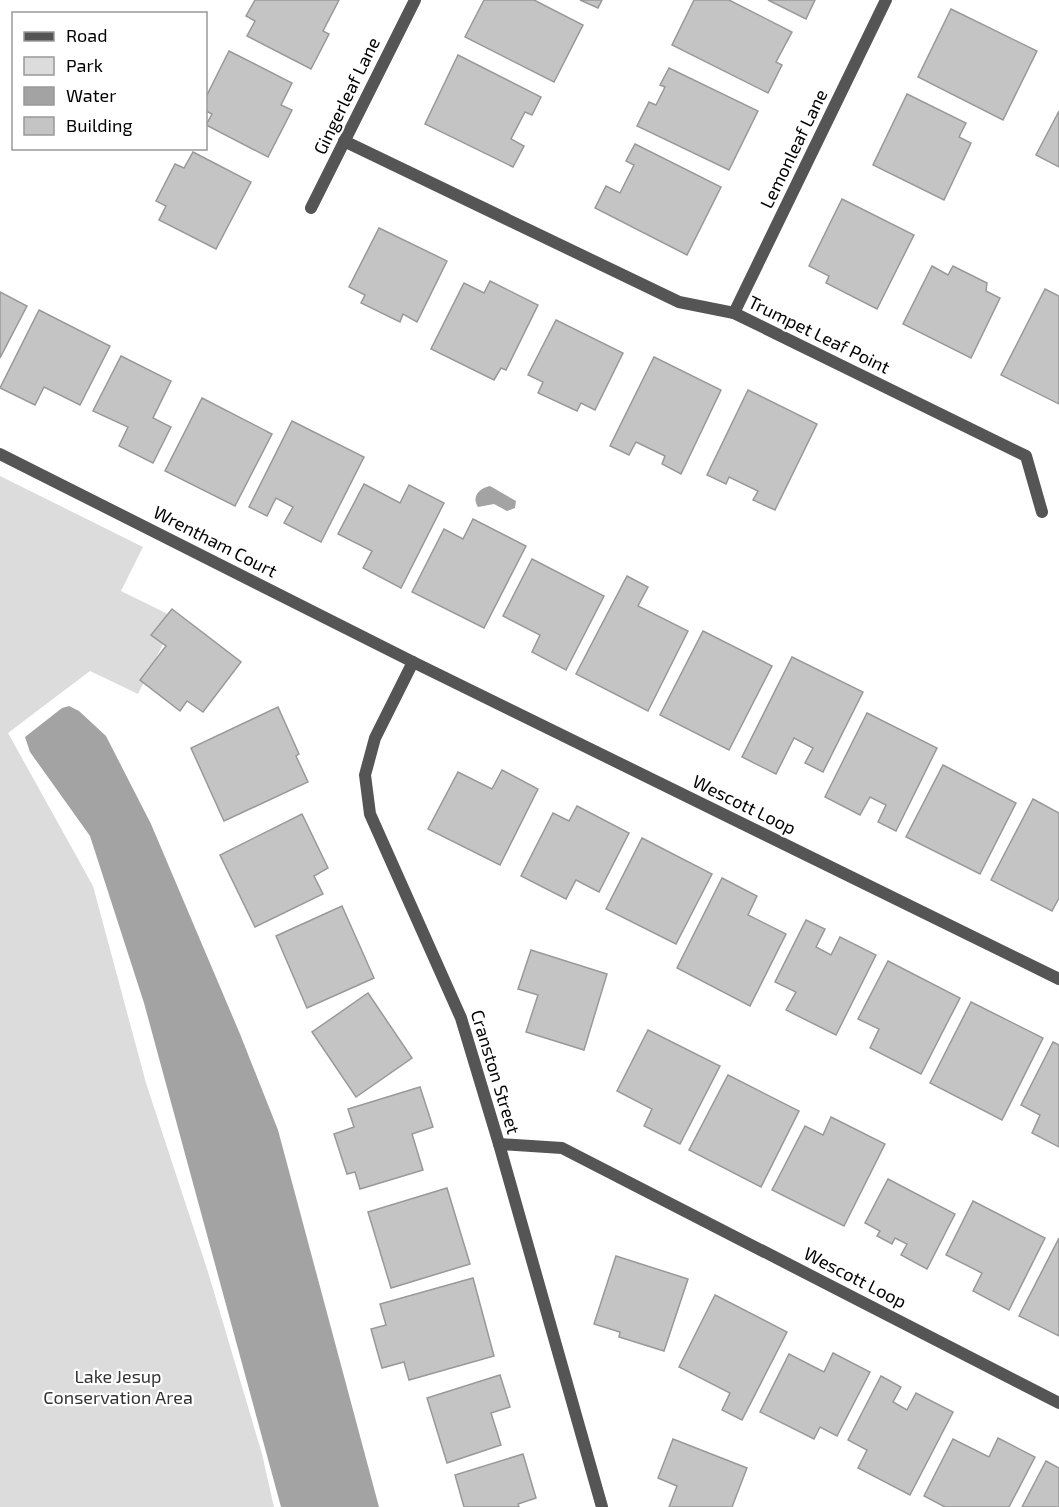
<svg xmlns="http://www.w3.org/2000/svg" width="1059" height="1507" font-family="'Exo 2',sans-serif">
<rect width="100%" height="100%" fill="#fff"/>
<polygon fill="#dcdcdc" points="0,476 143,547 121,591 176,618 138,694 90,671 8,733 93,886 146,1083 208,1272 262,1454 274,1507 0,1507"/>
<g fill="#a3a3a3">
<path d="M490,486L516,501L515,508L507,511L494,504L478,507C471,496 480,488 490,486Z"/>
<polygon points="69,706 79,711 106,736 151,824 240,1034 278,1130 379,1507 281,1507 144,1003 90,836 30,752 25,737 62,708"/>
</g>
<g fill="#c4c4c4" stroke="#999" stroke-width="1.5">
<polygon points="255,0 339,0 323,31 329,34 311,69 247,36 255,21 246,16"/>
<polygon points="484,0 534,0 583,25 554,82 465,37"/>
<polygon points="580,0 602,0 598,8"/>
<polygon points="694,0 729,0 792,32 776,62 782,65 768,93 672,45"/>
<polygon points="768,0 815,0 806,19"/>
<polygon points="951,9 1037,51 1003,120 918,77"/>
<polygon points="229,51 292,83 281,105 292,110 268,157 206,125 212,114 206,111 206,97"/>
<polygon points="458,55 541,97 532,115 525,112 511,139 524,146 513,167 425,124"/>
<polygon points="669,68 758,111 729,170 637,126 649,102 656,105 665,87 660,85"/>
<polygon points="907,94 966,123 959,137 971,143 944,200 873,165"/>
<polygon points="1059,111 1059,167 1036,155"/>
<polygon points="635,144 721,187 687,255 595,208 606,186 620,193 634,165 626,161"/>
<polygon points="193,152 251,182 216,249 159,220 166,206 156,201 175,164 184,168"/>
<polygon points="842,199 914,235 877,309 826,283 829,276 809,266"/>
<polygon points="379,228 447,261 417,322 403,314 400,322 361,303 365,295 349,287"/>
<polygon points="932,266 948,275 953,266 987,283 986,291 1000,298 971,358 903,324"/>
<polygon points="490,281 538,305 506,370 501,368 494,380 431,349 464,283 484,293"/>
<polygon points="1045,289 1059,296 1059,404 1001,375"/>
<polygon points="0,292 27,306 0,358"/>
<polygon points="39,310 110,346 80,405 44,387 35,405 0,388"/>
<polygon points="556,320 623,353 595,410 581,403 577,411 538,393 543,382 528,375"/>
<polygon points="121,356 171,381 153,418 171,427 153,463 119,446 128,427 93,411"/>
<polygon points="654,357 721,390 681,474 662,464 665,456 636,442 629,455 610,446"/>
<polygon points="748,390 817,424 775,510 753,500 758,491 729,477 726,484 707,475"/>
<polygon points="202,398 272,434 235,506 165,471"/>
<polygon points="292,421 364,457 321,542 284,523 293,507 276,498 267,516 249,507"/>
<polygon points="364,484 400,503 409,485 444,503 401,588 363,568 372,551 338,534"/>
<polygon points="473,519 526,546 484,628 412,592 444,529 463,539"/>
<polygon points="532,559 604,596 566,670 532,652 540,635 503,616"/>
<polygon points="627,576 648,587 638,606 688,631 648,711 576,674"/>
<polygon points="172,609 241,662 203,712 187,701 180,711 140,680 166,646 151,635"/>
<polygon points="703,631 772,666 729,750 660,715"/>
<polygon points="792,657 863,692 823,772 805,763 813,748 794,738 776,774 742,757"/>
<polygon points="278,707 299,754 296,756 308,782 224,821 191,748"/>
<polygon points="867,713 937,748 896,831 878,822 886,805 870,797 860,815 825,797"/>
<polygon points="943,765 1016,803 980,874 906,837"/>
<polygon points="502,770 538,789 500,865 428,829 458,772 492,789"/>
<polygon points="1033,799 1059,813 1059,898 1052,911 991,880"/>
<polygon points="577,806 629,833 599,892 576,880 566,899 521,876 553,813 569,821"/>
<polygon points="302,814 328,868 314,876 323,894 255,927 220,855"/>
<polygon points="642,838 712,874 676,944 606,909"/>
<polygon points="722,878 757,896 748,915 786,934 750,1006 677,968"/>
<polygon points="342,906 374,978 307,1008 276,936"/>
<polygon points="806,920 825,929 816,947 831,955 840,937 876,955 836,1035 786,1010 796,992 775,982"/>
<polygon points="531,950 607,974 584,1050 526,1032 538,995 518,989"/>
<polygon points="888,961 960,998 921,1074 870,1048 879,1029 858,1019"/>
<polygon points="368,993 412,1058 356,1097 312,1032"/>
<polygon points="971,1002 1043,1038 1002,1120 930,1083"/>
<polygon points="648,1030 720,1066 680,1144 644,1126 652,1109 617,1091"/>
<polygon points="1053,1042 1059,1045 1059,1147 1032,1133 1040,1115 1021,1105"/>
<polygon points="728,1075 799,1111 761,1187 689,1150"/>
<polygon points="420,1087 433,1127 412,1134 423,1170 360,1189 355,1172 347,1174 334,1134 354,1127 348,1109"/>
<polygon points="831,1117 885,1144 844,1226 772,1190 805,1126 823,1135"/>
<polygon points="888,1179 955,1214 927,1269 901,1255 907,1244 895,1238 892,1244 877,1236 880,1231 865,1223"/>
<polygon points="447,1188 470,1264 391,1288 368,1212"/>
<polygon points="973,1201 1045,1238 1009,1310 973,1291 982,1273 946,1255"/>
<polygon points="1059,1238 1059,1336 1019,1316"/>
<polygon points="616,1256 688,1279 664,1351 619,1337 620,1332 594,1324"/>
<polygon points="473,1278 494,1356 409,1380 404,1362 382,1368 371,1329 386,1325 380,1304"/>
<polygon points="715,1295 787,1332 742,1420 722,1410 730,1393 679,1367"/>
<polygon points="833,1353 870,1372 837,1436 820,1427 814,1439 760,1412 789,1354 824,1372"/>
<polygon points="500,1375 510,1407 491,1413 501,1445 447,1463 427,1398"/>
<polygon points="881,1376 901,1387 893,1402 907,1410 916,1393 953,1412 910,1495 858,1468 867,1450 848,1440"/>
<polygon points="998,1438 1035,1457 1009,1507 945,1507 924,1496 953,1439 989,1457"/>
<polygon points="673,1439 747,1468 732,1507 669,1507 677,1486 658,1478"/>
<polygon points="523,1454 536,1498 518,1504 519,1507 464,1507 455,1475"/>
<polygon points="1046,1461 1059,1468 1059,1507 1022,1507"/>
</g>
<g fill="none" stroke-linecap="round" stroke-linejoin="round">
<g stroke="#555" stroke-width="12">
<polyline points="344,141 679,302 734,313 1026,456 1042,512"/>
<polyline points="311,208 415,0"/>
<polyline points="734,313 886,0"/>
<polyline points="0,454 413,662 1059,979"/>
<polyline points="413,662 375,738 365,775 370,814 461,1018 499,1144 602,1507"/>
<polyline points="499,1144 562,1148 1059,1403"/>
</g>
</g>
<g text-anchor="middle" stroke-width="4.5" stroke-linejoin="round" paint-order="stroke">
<g font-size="18" fill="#000" stroke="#fff">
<text transform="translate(347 96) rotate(-64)" y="6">Gingerleaf Lane</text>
<text transform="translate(794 149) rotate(-64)" y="6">Lemonleaf Lane</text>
<text transform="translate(819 335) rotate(26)" y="6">Trumpet Leaf Point</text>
<text transform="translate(215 542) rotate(27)" y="6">Wrentham Court</text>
<text transform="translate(744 805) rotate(26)" y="6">Wescott Loop</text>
<text transform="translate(495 1072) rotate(73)" y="6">Cranston Street</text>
<text transform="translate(855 1278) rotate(27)" y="6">Wescott Loop</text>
</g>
<g font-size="18" fill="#333" stroke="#fff">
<text x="118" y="1383">Lake Jesup<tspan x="118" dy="21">Conservation Area</tspan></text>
</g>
</g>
<rect x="12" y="12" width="195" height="138" fill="#ffffff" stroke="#999999" stroke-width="1.5"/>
<rect x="24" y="32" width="30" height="9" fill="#555555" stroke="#999999" stroke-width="1.5"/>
<text x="66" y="42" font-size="18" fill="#000000">Road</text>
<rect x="24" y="57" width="30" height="18" fill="#dcdcdc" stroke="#999999" stroke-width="1.5"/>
<text x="66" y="72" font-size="18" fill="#000000">Park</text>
<rect x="24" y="87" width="30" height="18" fill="#a3a3a3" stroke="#999999" stroke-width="1.5"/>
<text x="66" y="102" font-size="18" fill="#000000">Water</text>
<rect x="24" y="117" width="30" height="18" fill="#c4c4c4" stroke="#999999" stroke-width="1.5"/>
<text x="66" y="132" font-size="18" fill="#000000">Building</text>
</svg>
